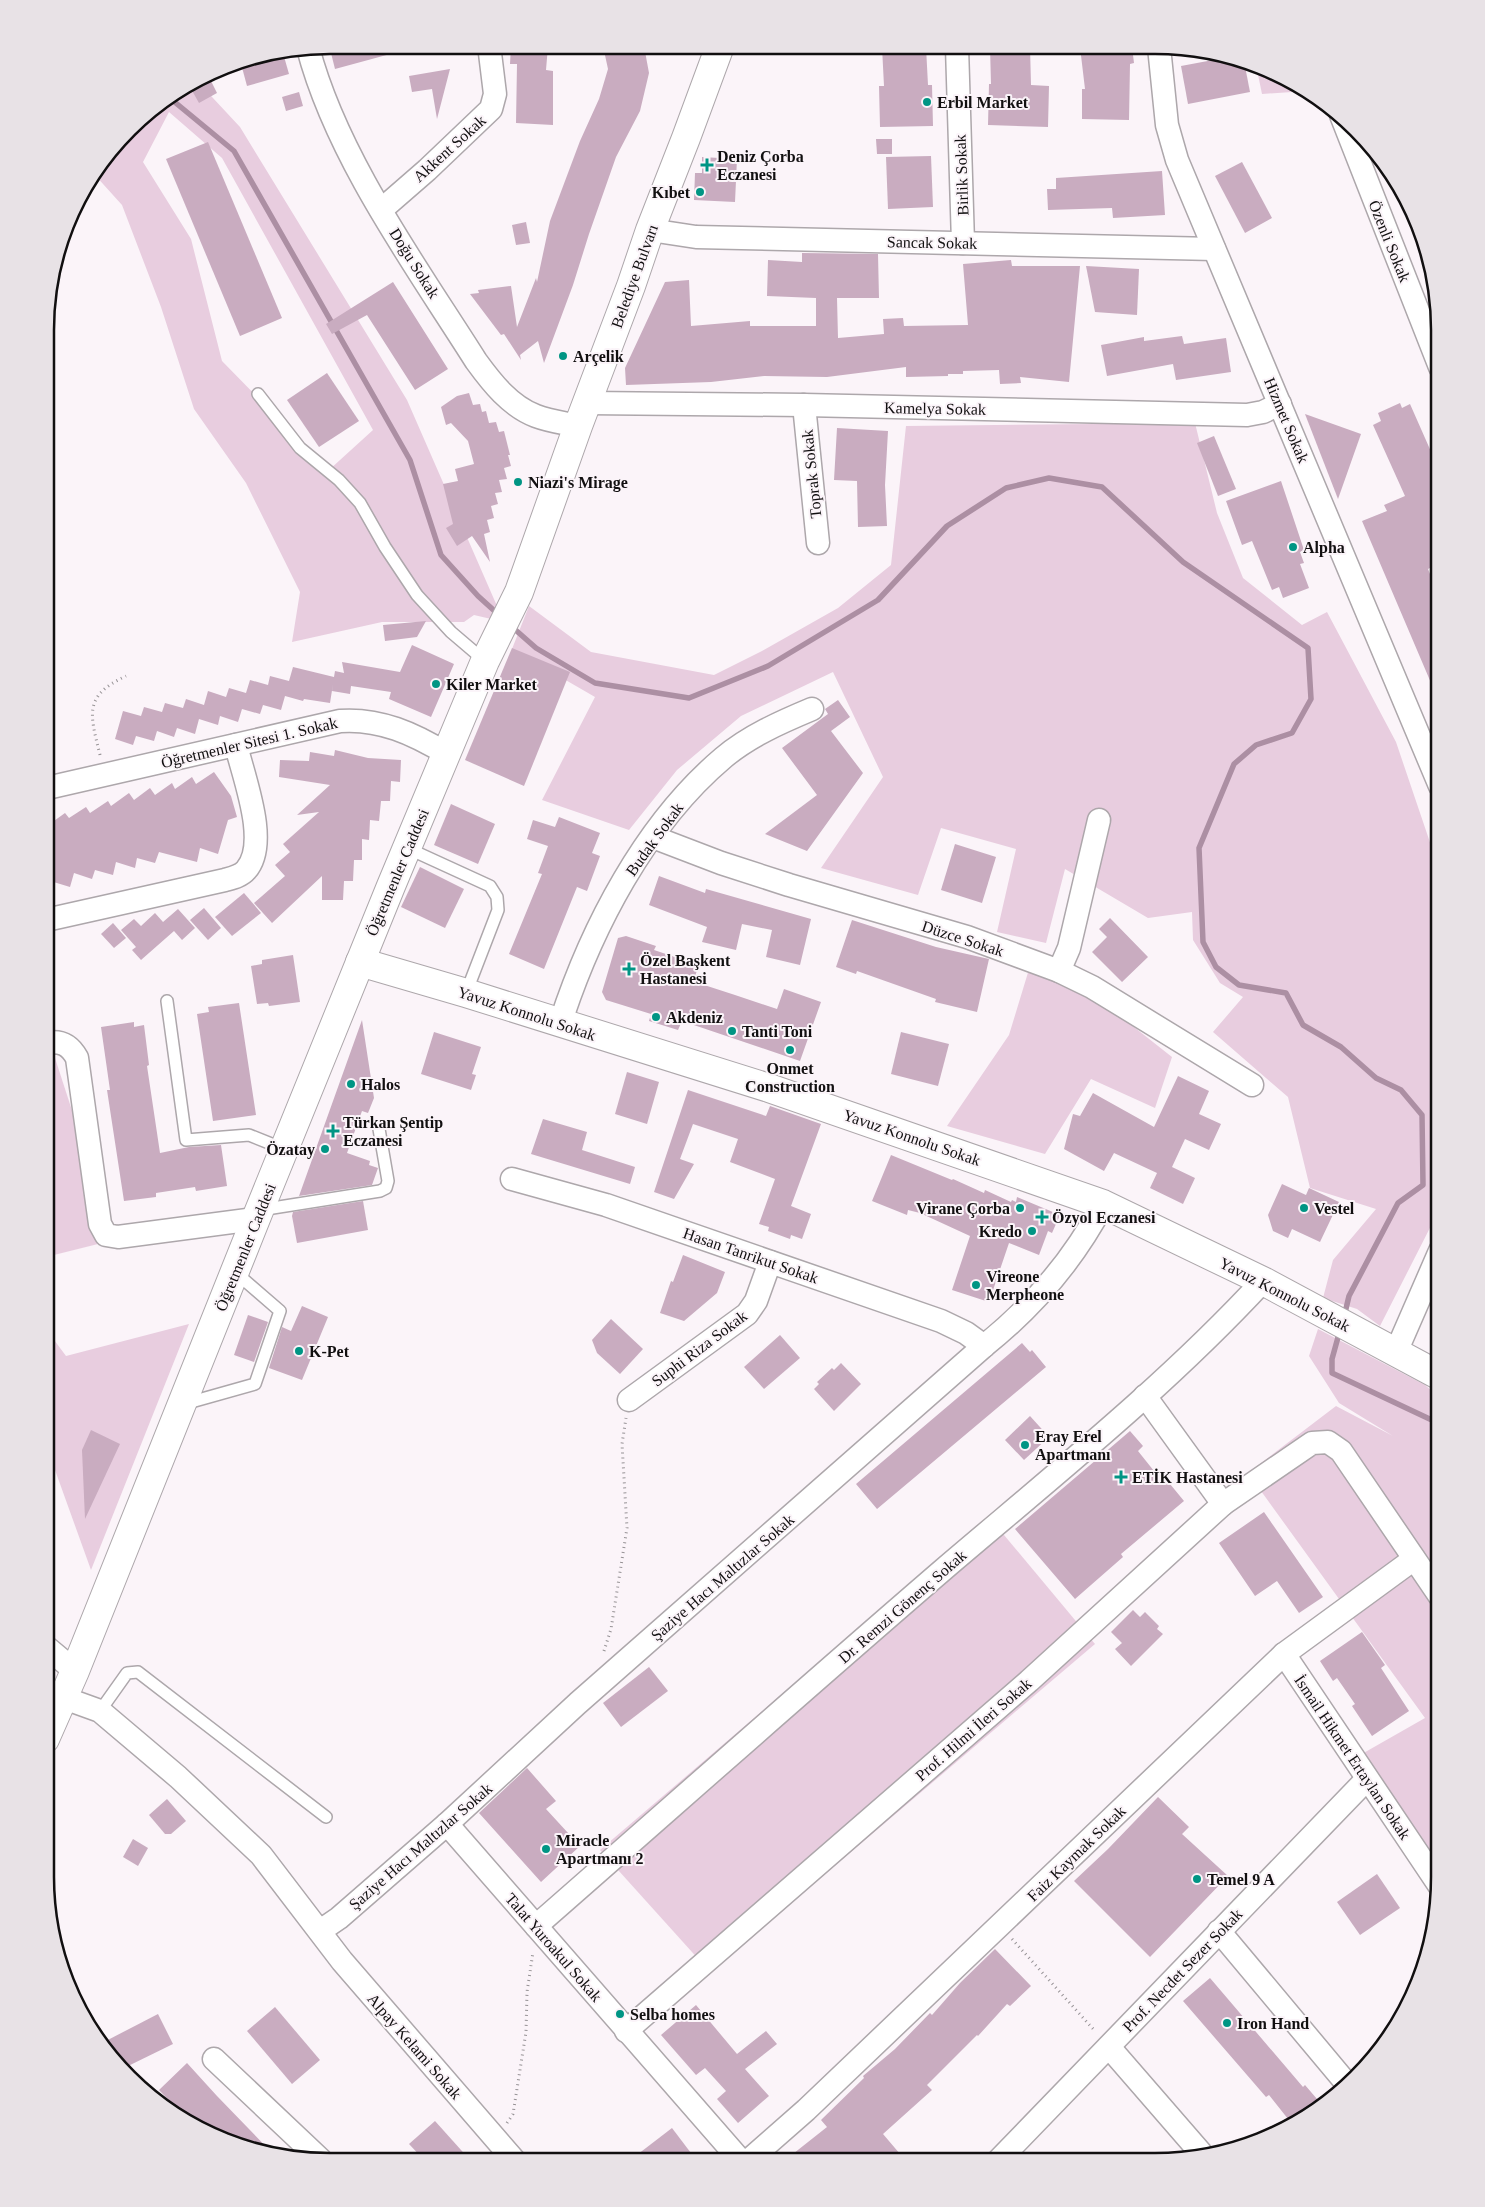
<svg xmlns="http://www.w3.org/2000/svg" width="1485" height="2207" font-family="Georgia,serif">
<rect width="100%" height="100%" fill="#fbf4f9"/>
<g fill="#e8cddf" fill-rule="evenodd">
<polygon points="1256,65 1265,67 1307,91 1262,94"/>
<path d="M199,83L240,127L407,400L504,622L474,615L464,622H382L292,642L300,592L246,483L194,409L161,307L122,205L94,174L142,115ZM169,112L222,158L373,430L329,470L222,361L191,239L143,162Z"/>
<polygon points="1195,423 1217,513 1243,578 1302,625 1327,612 1396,742 1440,872 1440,1200 1436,1216 1380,1326 1357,1309 1323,1298 1333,1260 1376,1209 1310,1188 1288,1097 1213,1032 1243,997 1220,983 1193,940 1192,912 1148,918 1065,869 1046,943 997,932 1016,849 941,828 918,895 821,868 883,777 833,672 741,716 677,770 629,830 542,800 595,697 512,649 529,606 591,652 714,675 762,651 838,608 891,565 906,426"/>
<polygon points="1030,966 1111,1009 1172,1057 1155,1108 1091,1079 1045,1154 947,1126 1009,1035"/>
<polygon points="55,1058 114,1240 46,1257 46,1059"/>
<polygon points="189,1324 91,1570 46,1445 46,1329 66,1356"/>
<polygon points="1318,1329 1425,1385 1440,1398 1439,1900 1346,1763 1425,1718 1248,1473 1336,1406 1393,1436 1339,1403 1309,1356"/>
<polygon points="989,1517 1095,1644 710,1972 600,1850"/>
</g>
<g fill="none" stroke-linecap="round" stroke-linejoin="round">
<g stroke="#ac8fa3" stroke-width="5.5">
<polyline points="171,99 234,151 410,460 441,555 478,596 499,615"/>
<polyline points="511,626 536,648 595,683 689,698 768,666 878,600 947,526 1006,488 1049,478 1102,487 1183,562 1308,648 1311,699 1292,733 1256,745 1234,764 1199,848 1203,942 1216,967 1239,985 1286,993 1303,1025 1341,1047 1376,1078 1401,1090 1422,1115 1423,1185 1398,1203 1349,1296 1344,1317"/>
<polyline points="1340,1330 1332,1359 1332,1373 1436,1422 1440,1426"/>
</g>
</g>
<g fill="#c9acc0">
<polygon points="329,45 404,45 405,50 335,69"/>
<polygon points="511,46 548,46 546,70 553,71 553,125 516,123 517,64 510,64"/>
<polygon points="603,46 644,46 649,73 640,111 616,157 589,234 573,285 544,363 538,341 520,355 521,360 504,334 501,335 470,294 479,293 478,290 511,286 517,327 536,278 537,282 550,221 580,141 599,99 608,69"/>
<polygon points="882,47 926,47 928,85 932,85 933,126 880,127 879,86 884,86"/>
<polygon points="990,47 1030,47 1031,85 1049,86 1048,127 988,125 989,84 991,84"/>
<polygon points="1080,47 1132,47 1134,63 1130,64 1129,120 1082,119 1082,89 1085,89"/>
<polygon points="283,53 289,74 247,86 240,60"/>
<polygon points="1229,57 1244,61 1250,92 1188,104 1181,66"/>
<polygon points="450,69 437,119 432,89 412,92 409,76"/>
<polygon points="209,77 217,93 199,103 190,87"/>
<polygon points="299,92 303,106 286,111 282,97"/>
<polygon points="876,139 892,139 892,154 877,154"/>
<polygon points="208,142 282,318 240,336 166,159"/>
<polygon points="931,156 933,207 888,209 886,157"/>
<polygon points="702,157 737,159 735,202 694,200 695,173 702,173"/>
<polygon points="1242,162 1272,218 1245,233 1215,176"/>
<polygon points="1162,171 1165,215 1113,218 1112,208 1048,210 1047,189 1056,189 1056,178"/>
<polygon points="526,222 530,243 516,245 512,225"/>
<polygon points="802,253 878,254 879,298 837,298 838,338 884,334 883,319 903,318 904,326 968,325 963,264 1011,260 1012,266 1080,266 1069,382 1020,377 1021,383 1000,384 999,370 963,371 963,374 948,374 948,376 906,377 906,367 827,377 764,376 711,382 626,385 625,368 665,282 689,280 691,326 750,321 750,326 816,326 816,298 767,296 768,260 802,262"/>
<polygon points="1086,266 1139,269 1137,315 1095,312"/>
<polygon points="393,282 448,369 415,390 367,315 332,334 326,324"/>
<polygon points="1182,336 1184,344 1226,338 1231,372 1176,380 1173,364 1107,376 1101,345 1144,337 1144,341"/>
<polygon points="327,373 359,421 319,447 287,400"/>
<polygon points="469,393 473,405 480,404 482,412 486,411 489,423 496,422 499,432 504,431 510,455 508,455 511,466 504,468 507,479 499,480 502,492 495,493 498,504 491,506 494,518 487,520 490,532 484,534 490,562 472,536 457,546 446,528 453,524 443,484 458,481 455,469 474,464 468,441 451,423 446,425 441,407 457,396"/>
<polygon points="1400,403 1402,408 1410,404 1440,472 1440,563 1428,569 1440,599 1440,704 1362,521 1387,511 1384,505 1405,496 1373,425 1381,421 1378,413"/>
<polygon points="1305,414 1361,434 1338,499"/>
<polygon points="837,428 888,431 885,485 887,526 858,527 857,481 834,480"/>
<polygon points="1214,436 1236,489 1218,496 1197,443"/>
<polygon points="1281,481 1304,550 1300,552 1304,563 1300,564 1309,588 1283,598 1279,587 1272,590 1252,541 1242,545 1226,501"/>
<polygon points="426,621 417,637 385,641 383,625"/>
<polygon points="412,645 454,664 431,717 389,699 391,692 351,686 350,694 332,691 333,684 330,703 304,699 303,701 285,696 281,710 263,705 260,714 242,709 238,722 220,716 218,725 199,719 195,734 177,728 174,737 157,731 154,741 136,736 133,745 115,739 123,711 141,716 144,707 162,712 165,703 183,708 186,699 204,705 208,691 226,697 229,688 246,693 250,680 268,685 270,676 289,681 293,667 334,677 335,671 344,673 342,662 400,672"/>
<polygon points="512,648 570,672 524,786 465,760"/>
<polygon points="838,700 850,717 831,731 863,773 807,851 765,834 817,795 782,748 828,714 825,709"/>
<polygon points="335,750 368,758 401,760 400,782 391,781 390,801 381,801 379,821 370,820 369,840 362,839 362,860 354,860 353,881 344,881 343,900 322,900 322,876 272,923 254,903 285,876 275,865 290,852 283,844 319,812 297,815 330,785 279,777 280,760 309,761 310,752 334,756"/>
<polygon points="214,772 231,796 237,817 228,820 218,854 200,848 197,862 159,852 155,863 137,858 135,868 116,862 113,875 95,870 92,879 74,873 70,887 47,880 47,826 65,813 69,818 86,807 90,813 108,801 111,806 129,793 134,800 150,788 155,795 172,783 175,789 192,777 196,784"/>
<polygon points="451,804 495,824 478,864 434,845"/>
<polygon points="559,817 600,833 592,853 600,856 587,891 577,887 544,969 509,954 542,874 538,873 548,846 527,839 533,820 555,827"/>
<polygon points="955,844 996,857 982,903 941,890"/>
<polygon points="420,867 464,889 445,928 401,907"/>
<polygon points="659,876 705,893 706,889 811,919 800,965 766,957 772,930 742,924 736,950 702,942 707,927 649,905"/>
<polygon points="244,893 261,913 232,936 215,917"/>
<polygon points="204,908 221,928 208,940 190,920"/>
<polygon points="178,909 195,928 182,940 174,931 141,960 132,950 136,947 121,930 134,919 141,926 155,913 163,922"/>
<polygon points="1110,918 1148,957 1122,982 1092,952 1107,937 1099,929"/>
<polygon points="852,920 936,947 989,959 977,1012 935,1002 936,999 857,971 856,974 836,967"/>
<polygon points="113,923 126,938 114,948 101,934"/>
<polygon points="626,936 656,946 654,950 699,965 694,979 698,981 698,983 735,995 777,1009 784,989 821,1002 800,1061 682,1021 678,1030 649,1021 651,1014 606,1000 602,992 618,938"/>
<polygon points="293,955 300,1002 269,1006 268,1003 257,1004 251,966 262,964 262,960"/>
<polygon points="239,1003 256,1115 213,1121 197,1014 209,1012 208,1007"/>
<polygon points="362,1020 374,1098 368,1113 362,1111 347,1153 370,1161 369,1165 378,1168 372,1185 299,1196"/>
<polygon points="134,1022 134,1027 144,1025 149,1065 147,1066 160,1153 189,1147 221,1145 227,1186 196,1191 195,1187 156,1193 156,1197 124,1201 107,1090 110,1090 101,1027"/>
<polygon points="434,1032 481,1047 472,1074 476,1075 471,1090 421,1074"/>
<polygon points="901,1032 949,1044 938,1086 891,1074"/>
<polygon points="627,1072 659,1082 647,1124 615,1114"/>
<polygon points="1178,1076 1209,1091 1199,1114 1221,1124 1209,1150 1185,1139 1172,1167 1195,1178 1183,1204 1150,1188 1157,1173 1114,1153 1104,1171 1064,1149 1073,1114 1080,1116 1093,1093 1154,1127"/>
<polygon points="688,1090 766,1116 770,1106 821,1124 791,1206 811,1214 802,1239 791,1235 790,1239 768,1231 769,1227 759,1224 775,1179 730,1162 738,1139 693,1124 680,1159 694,1164 674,1199 654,1192"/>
<polygon points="543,1119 587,1132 582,1150 635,1167 630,1184 531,1154"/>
<polygon points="891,1155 952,1180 953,1179 984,1193 985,1190 1011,1202 1012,1200 1016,1202 1017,1197 1060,1215 1052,1233 1048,1231 1039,1255 1009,1243 989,1302 952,1290 970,1236 920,1213 908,1210 907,1215 872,1201"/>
<polygon points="1282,1184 1306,1195 1309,1188 1339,1202 1320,1242 1292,1229 1288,1238 1273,1231 1268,1215"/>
<polygon points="363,1201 368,1230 297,1243 292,1216 293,1212"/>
<polygon points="683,1255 725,1272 717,1293 684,1321 660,1313 671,1281 673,1282"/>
<polygon points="302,1306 328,1317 302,1380 269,1368 282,1327 291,1331"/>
<polygon points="248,1315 268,1322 254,1362 234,1355"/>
<polygon points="611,1319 643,1349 620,1374 597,1353 592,1340"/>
<polygon points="780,1335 800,1358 764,1389 744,1367"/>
<polygon points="1022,1343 1030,1352 1032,1350 1046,1367 877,1509 856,1484"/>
<polygon points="841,1363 861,1384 834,1411 814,1389 819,1384 817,1382 832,1368 834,1370"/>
<polygon points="1030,1416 1049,1437 1024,1460 1005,1440"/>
<polygon points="91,1430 120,1444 85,1519 82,1450"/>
<polygon points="1130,1431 1143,1446 1138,1451 1158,1476 1161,1473 1184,1501 1121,1554 1123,1557 1075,1599 1015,1529"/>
<polygon points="1264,1512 1323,1597 1299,1613 1277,1581 1255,1596 1219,1543"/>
<polygon points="1133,1610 1140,1617 1145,1612 1159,1626 1157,1629 1163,1634 1131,1666 1115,1649 1122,1643 1111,1632"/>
<polygon points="1362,1632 1385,1665 1381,1668 1409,1711 1372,1736 1352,1706 1355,1704 1337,1678 1333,1681 1320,1661"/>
<polygon points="649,1667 668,1691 621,1727 603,1703"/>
<polygon points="527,1768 556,1801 546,1809 580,1846 541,1882 479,1813"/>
<polygon points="1158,1797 1189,1827 1182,1834 1228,1876 1150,1957 1074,1881 1108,1849"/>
<polygon points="167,1799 186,1821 171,1834 165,1834 149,1815"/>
<polygon points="133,1839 148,1848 138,1866 123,1857"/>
<polygon points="1377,1874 1400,1908 1360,1935 1337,1902"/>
<polygon points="995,1949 1031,1986 1010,2006 1007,2004 978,2036 977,2035 927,2085 932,2090 883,2134 906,2161 784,2161 827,2127 821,2120 864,2078 863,2076 895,2049 930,2013 932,2015 960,1983"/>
<polygon points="1210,1978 1303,2087 1305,2085 1323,2106 1292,2124 1269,2095 1266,2097 1183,2001"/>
<polygon points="696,2005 737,2054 766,2031 777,2044 745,2069 769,2096 738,2123 717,2099 726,2091 705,2068 696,2075 661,2035"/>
<polygon points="275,2007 320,2060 292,2084 247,2031"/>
<polygon points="158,2014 173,2044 122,2069 104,2051 100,2044"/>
<polygon points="187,2063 217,2096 274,2155 221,2140 193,2125 159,2090"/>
<polygon points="435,2121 470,2160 424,2160 409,2144"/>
<polygon points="672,2128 697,2161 629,2161"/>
</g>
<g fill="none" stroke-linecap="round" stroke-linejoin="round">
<defs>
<g id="lane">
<polyline points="258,394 300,448 339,480 360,503 385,547 417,595 451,632 485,661"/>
<polyline points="407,848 490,886 497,897 498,910 466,993"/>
<polyline points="167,1001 186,1140 249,1135 284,1149"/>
<polyline points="260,1210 380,1191 386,1188 388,1181 379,1129"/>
<polyline points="184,1404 255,1384 280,1311 235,1272"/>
<polyline points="100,1711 127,1673 138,1672 326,1817"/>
</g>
<g id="street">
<polyline points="957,47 963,243"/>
<polyline points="1159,47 1167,125 1177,160 1440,786"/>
<path d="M308,48C337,158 416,266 476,361C492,383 510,406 536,416C549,421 564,423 578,426"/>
<polyline points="1341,115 1440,367"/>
<polyline points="381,210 427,170 491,109 495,94 489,45"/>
<polyline points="650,230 696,237 1214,249"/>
<polyline points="587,403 804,405 1247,415 1263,412 1280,404"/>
<polyline points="804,405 818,543"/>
<path d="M47,788L340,721C380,718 414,734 447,754"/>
<polyline points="653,837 721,863 789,885 967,937 1059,971 1092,987 1252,1085"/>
<path d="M46,920L225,880C232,878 241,876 246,870C270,843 243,776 236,745"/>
<polyline points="1059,971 1069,948 1099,820"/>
<path d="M560,1024C591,928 645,824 723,758C749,736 781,722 812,709"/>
<path d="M46,1043C61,1040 70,1045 77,1058L100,1224L106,1235L118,1237L255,1219"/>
<polyline points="512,1179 606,1205 941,1321 966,1333 984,1346"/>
<polyline points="1396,1352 1440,1251"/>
<polyline points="1145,1396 1223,1504"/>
<polyline points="629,1400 747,1314 756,1301 770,1262"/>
<polyline points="45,1646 75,1671"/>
<polyline points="1284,1654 1439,1885"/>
<polyline points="64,1698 100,1711 178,1777 261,1855 342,1961 514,2160"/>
<polyline points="447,1824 741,2161"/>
<path d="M536,1926C672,1807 807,1687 944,1569C1053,1476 1166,1386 1263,1281"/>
<path d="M320,1931L339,1918L447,1824L578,1703L984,1346C1034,1306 1073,1261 1103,1204"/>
<polyline points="1219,1931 1347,2084"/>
<polyline points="626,2031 1029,1681 1223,1504 1312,1443 1328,1442 1341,1451 1439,1595"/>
<polyline points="1109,2047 1201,2153"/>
<polyline points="214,2059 321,2160"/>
<polyline points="748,2161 806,2110 1284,1654 1414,1559"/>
<polyline points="997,2162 1367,1779"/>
</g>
<g id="secondary">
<polyline points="360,962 466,993 769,1088 1103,1204 1263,1281 1440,1376"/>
<polyline points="45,1739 75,1671 259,1211 391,886 485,661 519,592 578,426 631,286 650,230 686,138 720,46"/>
</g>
</defs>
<use href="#lane" stroke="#ada7ab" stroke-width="14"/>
<use href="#street" stroke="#ada7ab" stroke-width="25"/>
<use href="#secondary" stroke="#ada7ab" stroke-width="30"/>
<g stroke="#969295" stroke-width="3" stroke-dasharray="1 4" stroke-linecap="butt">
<path d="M100,755C90,714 83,696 126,676"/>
<polyline points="604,1651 611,1629 627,1528 622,1444 626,1418"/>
<polyline points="1012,1939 1095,2031"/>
<polyline points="507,2123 513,2114 526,2032 527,1992 533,1952"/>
</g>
<use href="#lane" stroke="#fff" stroke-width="11"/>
<use href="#street" stroke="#fff" stroke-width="22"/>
<use href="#secondary" stroke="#fff" stroke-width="28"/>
</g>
<g fill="#009584" stroke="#fbf4f9" stroke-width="2">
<circle cx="927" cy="102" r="5"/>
<path d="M704.5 157.5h5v5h5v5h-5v5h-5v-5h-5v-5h5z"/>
<circle cx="700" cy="192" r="5"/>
<circle cx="563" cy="356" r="5"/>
<circle cx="518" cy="482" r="5"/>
<circle cx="1293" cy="547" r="5"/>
<circle cx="436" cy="684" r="5"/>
<path d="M626.5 961.5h5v5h5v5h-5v5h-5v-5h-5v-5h5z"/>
<circle cx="656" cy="1017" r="5"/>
<circle cx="732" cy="1031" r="5"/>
<circle cx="790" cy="1050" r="5"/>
<circle cx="351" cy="1084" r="5"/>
<path d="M330.5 1123.5h5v5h5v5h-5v5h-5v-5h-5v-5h5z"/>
<circle cx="325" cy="1149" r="5"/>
<circle cx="1020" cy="1208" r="5"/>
<circle cx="1304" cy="1208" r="5"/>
<path d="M1039.5 1209.5h5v5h5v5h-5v5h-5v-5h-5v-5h5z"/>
<circle cx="1032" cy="1231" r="5"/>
<circle cx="976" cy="1285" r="5"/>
<circle cx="299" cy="1351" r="5"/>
<circle cx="1025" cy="1445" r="5"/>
<path d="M1118.5 1469.5h5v5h5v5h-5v5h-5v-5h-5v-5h5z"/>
<circle cx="546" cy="1849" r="5"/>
<circle cx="1197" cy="1879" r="5"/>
<circle cx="620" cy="2014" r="5"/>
<circle cx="1227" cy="2023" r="5"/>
</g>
<g text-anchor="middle" stroke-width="4" stroke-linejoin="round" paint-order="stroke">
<g font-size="16" font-weight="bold" fill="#110f10" stroke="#fbf4f9" text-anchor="start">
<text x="937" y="108">Erbil Market</text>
<text x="717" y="162">Deniz Çorba<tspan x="717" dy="18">Eczanesi</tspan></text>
<text x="690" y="198" text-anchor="end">Kıbet</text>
<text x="573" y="362">Arçelik</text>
<text x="528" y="488">Niazi's Mirage</text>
<text x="1303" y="553">Alpha</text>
<text x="446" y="690">Kiler Market</text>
<text x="640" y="966">Özel Başkent<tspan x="640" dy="18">Hastanesi</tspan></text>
<text x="666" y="1023">Akdeniz</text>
<text x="742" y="1037">Tanti Toni</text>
<text x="790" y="1074" text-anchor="middle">Onmet<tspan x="790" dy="18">Construction</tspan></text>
<text x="361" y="1090">Halos</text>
<text x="343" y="1128">Türkan Şentip<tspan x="343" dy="18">Eczanesi</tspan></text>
<text x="315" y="1155" text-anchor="end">Özatay</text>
<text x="1010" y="1214" text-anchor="end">Virane Çorba</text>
<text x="1314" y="1214">Vestel</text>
<text x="1052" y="1223">Özyol Eczanesi</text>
<text x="1022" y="1237" text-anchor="end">Kredo</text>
<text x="986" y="1282">Vireone<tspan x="986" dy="18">Merpheone</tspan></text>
<text x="309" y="1357">K-Pet</text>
<text x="1035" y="1442">Eray Erel<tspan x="1035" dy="18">Apartmanı</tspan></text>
<text x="1132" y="1483">ETİK Hastanesi</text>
<text x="556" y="1846">Miracle<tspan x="556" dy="18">Apartmanı 2</tspan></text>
<text x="1207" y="1885">Temel 9 A</text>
<text x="630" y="2020">Selba homes</text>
<text x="1237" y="2029">Iron Hand</text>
</g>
<g font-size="16" fill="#110f10" stroke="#fbf4f9">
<text transform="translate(449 148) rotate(-42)" y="6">Akkent Sokak</text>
<text transform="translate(961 175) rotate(-92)" y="6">Birlik Sokak</text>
<text transform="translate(1390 241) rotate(68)" y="6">Özenli Sokak</text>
<text transform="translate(932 242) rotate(1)" y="6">Sancak Sokak</text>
<text transform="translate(415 263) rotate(58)" y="6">Doğu Sokak</text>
<text transform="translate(634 276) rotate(-70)" y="6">Belediye Bulvarı</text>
<text transform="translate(935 408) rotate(1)" y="6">Kamelya Sokak</text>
<text transform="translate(1287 420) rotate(67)" y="6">Hizmet Sokak</text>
<text transform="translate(811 474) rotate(-96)" y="6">Toprak Sokak</text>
<text transform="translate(249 742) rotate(-13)" y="6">Öğretmenler Sitesi 1. Sokak</text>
<text transform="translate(654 839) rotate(-54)" y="6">Budak Sokak</text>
<text transform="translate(397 872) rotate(-67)" y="6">Öğretmenler Caddesi</text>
<text transform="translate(963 938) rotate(18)" y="6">Düzce Sokak</text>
<text transform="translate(527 1013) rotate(18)" y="6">Yavuz Konnolu Sokak</text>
<text transform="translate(912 1137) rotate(19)" y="6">Yavuz Konnolu Sokak</text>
<text transform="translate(245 1247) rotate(-68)" y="6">Öğretmenler Caddesi</text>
<text transform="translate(751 1255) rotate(19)" y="6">Hasan Tanrikut Sokak</text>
<text transform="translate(1285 1294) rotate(27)" y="6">Yavuz Konnolu Sokak</text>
<text transform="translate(699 1348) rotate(-37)" y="6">Suphi Riza Sokak</text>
<text transform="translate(722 1577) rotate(-41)" y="6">Şaziye Hacı Maltızlar Sokak</text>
<text transform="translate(902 1606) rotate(-41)" y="6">Dr. Remzi Gönenç Sokak</text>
<text transform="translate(973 1729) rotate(-41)" y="6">Prof. Hilmi İleri Sokak</text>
<text transform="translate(1353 1757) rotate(56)" y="6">İsmail Hikmet Ertaylan Sokak</text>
<text transform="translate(420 1846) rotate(-41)" y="6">Şaziye Hacı Maltızlar Sokak</text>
<text transform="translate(1076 1853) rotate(-44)" y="6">Faiz Kaymak Sokak</text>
<text transform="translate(554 1947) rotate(49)" y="6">Talat Yuroakul Sokak</text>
<text transform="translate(1182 1970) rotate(-46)" y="6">Prof. Necdet Sezer Sokak</text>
<text transform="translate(415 2046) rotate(49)" y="6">Alpay Kelami Sokak</text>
</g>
</g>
<path d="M0 0H1485V2207H0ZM330 54H1155A276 276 0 0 1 1431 330V1877A276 276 0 0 1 1155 2153H330A276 276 0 0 1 54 1877V330A276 276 0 0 1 330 54Z" fill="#e8e2e6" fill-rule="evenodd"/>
<path fill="none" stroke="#110f10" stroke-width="2.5" d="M330 54H1155A276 276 0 0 1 1431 330V1877A276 276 0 0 1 1155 2153H330A276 276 0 0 1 54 1877V330A276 276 0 0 1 330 54Z"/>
</svg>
